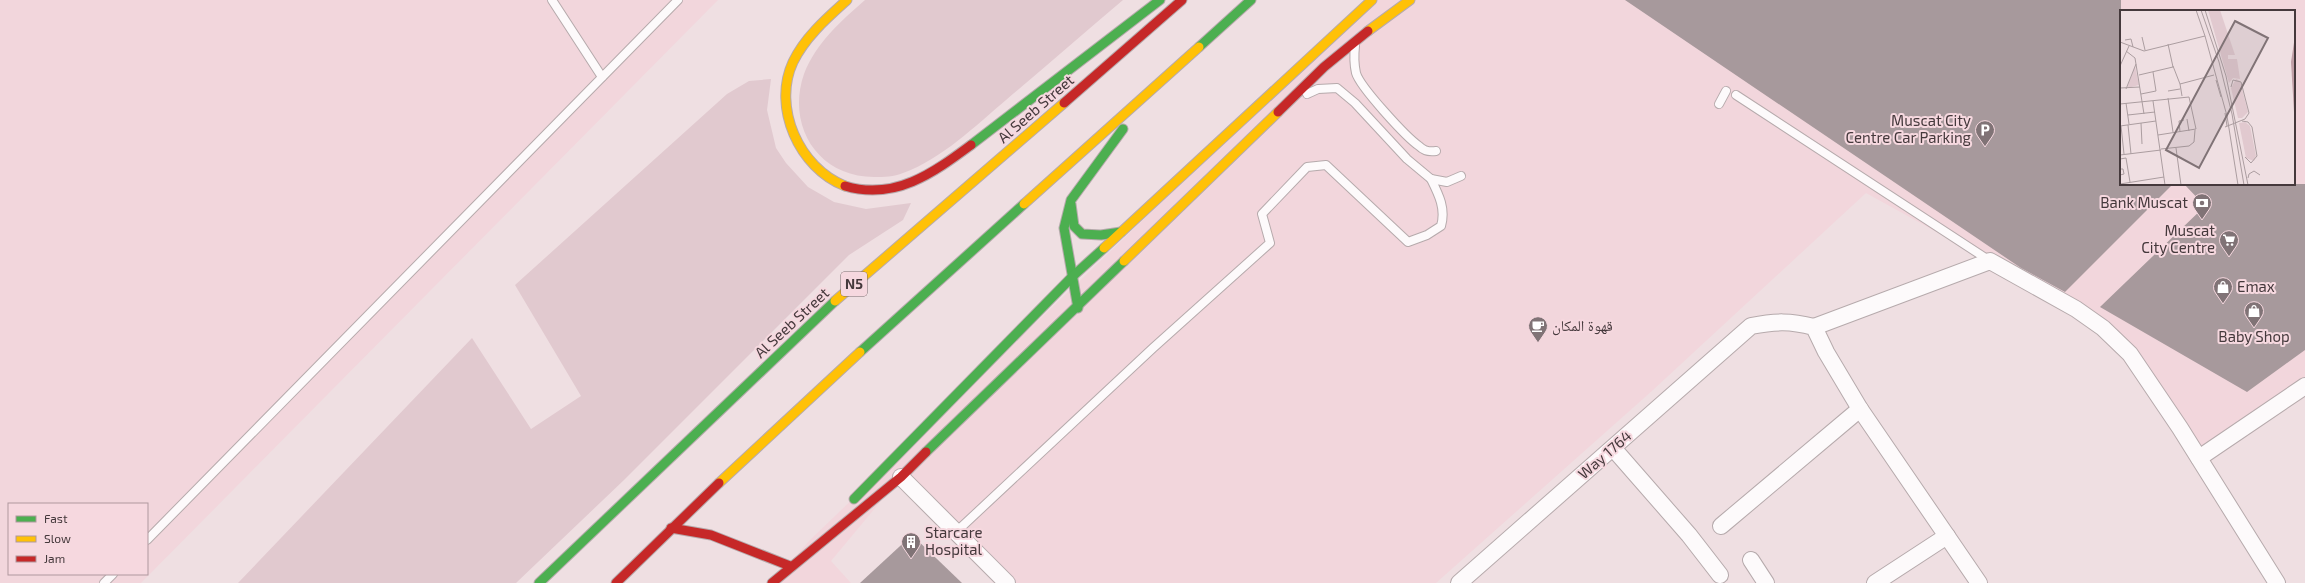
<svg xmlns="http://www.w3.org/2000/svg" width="2305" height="583" font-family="'Exo 2','Noto Naskh Arabic',sans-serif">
<rect width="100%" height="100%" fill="#efdfe2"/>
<g fill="#f2d6dc" fill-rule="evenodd">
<path d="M0,0H718L141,583H0ZM9,504H147V574H9Z"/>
<path d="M1372,0H2305V386L2199,458L2130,354L2076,309L1866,193L1653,390L1436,583H1007L901,477L831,561L851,583H772L810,540ZM2121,11H2294V184H2121Z"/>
</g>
<g fill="#e1c9cf">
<path d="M865,0H1123C1084,33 1045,67 1006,100C975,126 942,159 903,173C894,177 884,177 874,177C818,177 786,126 804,74C816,43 841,21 865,0Z"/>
<polygon points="771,79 767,110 776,148 786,163 808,187 834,202 866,209 911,203 903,220 849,255 624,480 516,583 238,583 472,338 531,429 581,396 515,285 727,94 749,81"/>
</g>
<g fill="#a7999c">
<polygon points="1625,0 2121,0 2121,184 2173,184 2065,292 2021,268"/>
<polygon points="2184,184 2305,184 2305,350 2247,392 2100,307 2205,206"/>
<polygon points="912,535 962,583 860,583"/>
</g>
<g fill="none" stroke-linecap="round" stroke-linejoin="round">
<defs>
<g id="lane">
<polyline points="552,0 602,77"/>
<path d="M1355,46C1354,55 1354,64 1356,73C1360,87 1406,137 1419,146C1424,151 1430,152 1436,151"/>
<polyline points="1307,94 1318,89 1337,88 1355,103 1407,159 1431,179 1447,182 1461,176"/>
<polyline points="1736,95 1990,261"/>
<polyline points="1719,104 1726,91"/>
<path d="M956,532L1153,348L1270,243L1262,214L1307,167L1326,165L1408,242L1427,235L1441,226C1446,209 1439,195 1431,179"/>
<polyline points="147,540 678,0"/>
<polyline points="104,583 113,574"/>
</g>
<g id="street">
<polyline points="1814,327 1990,261 2076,309 2103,328 2130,354 2180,428 2277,583"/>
<polyline points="1613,448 1689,535 1720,575"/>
<polyline points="2199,458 2305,386"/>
<polyline points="901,477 1007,583"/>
<polyline points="1721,526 1860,409"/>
<polyline points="1751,560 1766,583"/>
<path d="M1459,583L1751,326C1776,321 1790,321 1814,327L1826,352L1860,409L1979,583"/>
<polyline points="1875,583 1947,536"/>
</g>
<g id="fast">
<polyline points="1199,47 1251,0"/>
<polyline points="971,145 1160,0"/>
<polyline points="1071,204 1074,226 1082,234 1101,235 1121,232"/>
<polyline points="1078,308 1064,228 1071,200 1123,129"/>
<polyline points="860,352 1024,204"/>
<polyline points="926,452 1124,261"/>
<polyline points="854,499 1073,276 1104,248"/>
<polyline points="539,583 835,301"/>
</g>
<g id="slow">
<polyline points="1368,31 1410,0"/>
<path d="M845,186C799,168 772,107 793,62C805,37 827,18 847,0"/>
<polyline points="1024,204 1199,47"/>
<polyline points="1104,248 1372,0"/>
<polyline points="1124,261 1278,112"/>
<polyline points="835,301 1064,103"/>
<polyline points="719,483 860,352"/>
</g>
<g id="jam">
<polyline points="1064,103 1182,0"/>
<polyline points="1278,112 1324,67 1368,31"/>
<path d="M845,186C895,201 933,173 971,145"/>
<polyline points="671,528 711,535 790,566"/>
<polyline points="616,583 719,483"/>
<polyline points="772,583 901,477 926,452"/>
</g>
</defs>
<use href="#lane" stroke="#b6aaac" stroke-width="10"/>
<use href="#street" stroke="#b6aaac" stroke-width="18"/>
<use href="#fast" stroke="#b6aaac" stroke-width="11"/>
<use href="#slow" stroke="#b6aaac" stroke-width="11"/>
<use href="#jam" stroke="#b6aaac" stroke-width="11"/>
<use href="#lane" stroke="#fdfafb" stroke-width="8"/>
<use href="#street" stroke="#fdfafb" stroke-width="16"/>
<use href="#fast" stroke="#4caf50" stroke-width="9"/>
<use href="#slow" stroke="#ffc107" stroke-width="9"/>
<use href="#jam" stroke="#c62828" stroke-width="9"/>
</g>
<defs>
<symbol id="parking-pin" viewBox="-11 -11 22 30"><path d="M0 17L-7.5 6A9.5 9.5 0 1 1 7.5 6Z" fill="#807376" stroke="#f6d8df"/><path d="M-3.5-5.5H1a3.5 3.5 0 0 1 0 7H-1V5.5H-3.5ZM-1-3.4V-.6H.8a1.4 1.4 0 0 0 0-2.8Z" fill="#fff"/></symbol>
<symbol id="bank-pin" viewBox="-11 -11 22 30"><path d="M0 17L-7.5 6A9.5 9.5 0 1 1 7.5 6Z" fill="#807376" stroke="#f6d8df"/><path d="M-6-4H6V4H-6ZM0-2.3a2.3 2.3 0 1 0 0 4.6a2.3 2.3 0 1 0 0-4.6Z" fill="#fff"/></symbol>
<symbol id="supermarket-pin" viewBox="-11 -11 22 30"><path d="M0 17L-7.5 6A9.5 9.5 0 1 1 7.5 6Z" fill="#807376" stroke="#f6d8df"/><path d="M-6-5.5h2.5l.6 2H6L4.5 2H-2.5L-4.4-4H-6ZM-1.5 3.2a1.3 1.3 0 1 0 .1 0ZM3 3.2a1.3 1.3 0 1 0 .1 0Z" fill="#fff"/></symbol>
<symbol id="shop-pin" viewBox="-11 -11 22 30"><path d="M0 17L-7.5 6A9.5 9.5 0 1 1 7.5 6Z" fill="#807376" stroke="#f6d8df"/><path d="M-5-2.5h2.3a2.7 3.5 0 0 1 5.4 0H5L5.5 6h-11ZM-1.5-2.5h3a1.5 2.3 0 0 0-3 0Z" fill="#fff"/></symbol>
<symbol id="cafe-pin" viewBox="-11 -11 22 30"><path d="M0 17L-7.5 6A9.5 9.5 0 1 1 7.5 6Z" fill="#807376" stroke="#f6d8df"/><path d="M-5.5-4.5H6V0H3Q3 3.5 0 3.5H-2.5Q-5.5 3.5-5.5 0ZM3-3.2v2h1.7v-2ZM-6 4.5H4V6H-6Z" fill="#fff"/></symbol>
<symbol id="building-pin" viewBox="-11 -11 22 30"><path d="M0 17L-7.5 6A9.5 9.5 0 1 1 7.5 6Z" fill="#807376" stroke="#f6d8df"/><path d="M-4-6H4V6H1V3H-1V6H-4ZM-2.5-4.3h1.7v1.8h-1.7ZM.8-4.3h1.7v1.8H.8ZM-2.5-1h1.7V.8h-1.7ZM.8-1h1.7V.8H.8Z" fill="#fff"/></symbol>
</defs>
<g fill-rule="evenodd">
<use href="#parking-pin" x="1974" y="119" width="22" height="30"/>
<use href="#bank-pin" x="2191" y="192" width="22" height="30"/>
<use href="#supermarket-pin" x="2218" y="229" width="22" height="30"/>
<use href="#shop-pin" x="2212" y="276" width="22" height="30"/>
<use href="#shop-pin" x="2243" y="300" width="22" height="30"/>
<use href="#cafe-pin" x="1527" y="315" width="22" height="30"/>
<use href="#building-pin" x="900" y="531" width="22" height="30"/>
</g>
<g text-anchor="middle" stroke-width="4" stroke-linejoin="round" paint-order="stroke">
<rect fill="#f6d8df" stroke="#7a696d" stroke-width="1" x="841" y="272" width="26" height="24" rx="3"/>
<g font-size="14" font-weight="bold" fill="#45393c">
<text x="854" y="289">N5</text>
</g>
<g font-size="15" fill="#45393c" stroke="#f6d8df">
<text transform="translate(1036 109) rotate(-41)" y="5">Al Seeb Street</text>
<text transform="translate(792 323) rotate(-43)" y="5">Al Seeb Street</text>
<text transform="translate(1605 455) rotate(-41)" y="5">Way 1764</text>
</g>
<g font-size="15" fill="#45393c" stroke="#f6d8df" text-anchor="end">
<text x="1971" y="126">Muscat City<tspan x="1971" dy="17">Centre Car Parking</tspan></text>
<text x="2188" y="208">Bank Muscat</text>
<text x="2215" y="236">Muscat<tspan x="2215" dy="17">City Centre</tspan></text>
<text x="2237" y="292" text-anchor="start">Emax</text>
<text x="1552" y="331" text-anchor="start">قهوة المكان</text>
<text x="2254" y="342" text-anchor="middle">Baby Shop</text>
<text x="925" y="538" text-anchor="start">Starcare<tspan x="925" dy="17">Hospital</tspan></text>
</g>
</g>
<g transform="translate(2120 10)">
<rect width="175" height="175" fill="#efdfe2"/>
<path d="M88,0H100L115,45H108V49H117L120,69L113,68L109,73ZM15,56L19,75L7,78ZM116,69L120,71L128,102L122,108H118L111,78ZM125,112L130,116L136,146L134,151L126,148L119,113Z" fill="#e1c9cf"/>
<path d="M175,26V101L174,102L171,52Z" fill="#bf9fa6"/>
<path fill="none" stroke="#ab9da0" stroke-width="1" d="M76,0L85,26M81,0L99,52L112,104L124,175M85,0L106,66L128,175M22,27L25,40M5,30L11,29L13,37M0,32L24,41L85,26L107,106L118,175M6,41L15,48L24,104M0,56L9,36M53,56L60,74M19,65L53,57L48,34M96,70L101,87M0,78L20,77M6,79L16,54M48,81L60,79M21,84L36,81L33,62M62,86L60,74L94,65M48,88L53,122M33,91L45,175M6,93L9,114M0,94L69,87L76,119L38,125M105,103L107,116M8,105L35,102M67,109L69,121M122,111L128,112L132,117L137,146L131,153L125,147M21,113L22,134M8,115L11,144M0,116L36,111M1,116L4,144M105,117L125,109L129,103L121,72L113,70L111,77M60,122L59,111L64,110M56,138L61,175M41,139L69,136L74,132L75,120M0,145L41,140M0,149L6,148L10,172M0,159H3L4,164L0,165M128,168L129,164L134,161L140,165M0,174L44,167"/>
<path fill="#807376" fill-opacity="0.15" stroke="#807376" stroke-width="2" d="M115,11L148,28L79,158L46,140Z"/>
<rect width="175" height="175" fill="none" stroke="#45393c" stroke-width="2"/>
</g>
<rect x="8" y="503" width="140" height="72" fill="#f6d8df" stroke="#af989e"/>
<rect x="16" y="516" width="20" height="6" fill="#4caf50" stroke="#af989e"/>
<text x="44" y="523" font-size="12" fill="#45393c">Fast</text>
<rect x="16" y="536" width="20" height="6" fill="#ffc107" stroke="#af989e"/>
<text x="44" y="543" font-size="12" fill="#45393c">Slow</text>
<rect x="16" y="556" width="20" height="6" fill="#c62828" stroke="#af989e"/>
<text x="44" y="563" font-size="12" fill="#45393c">Jam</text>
</svg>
